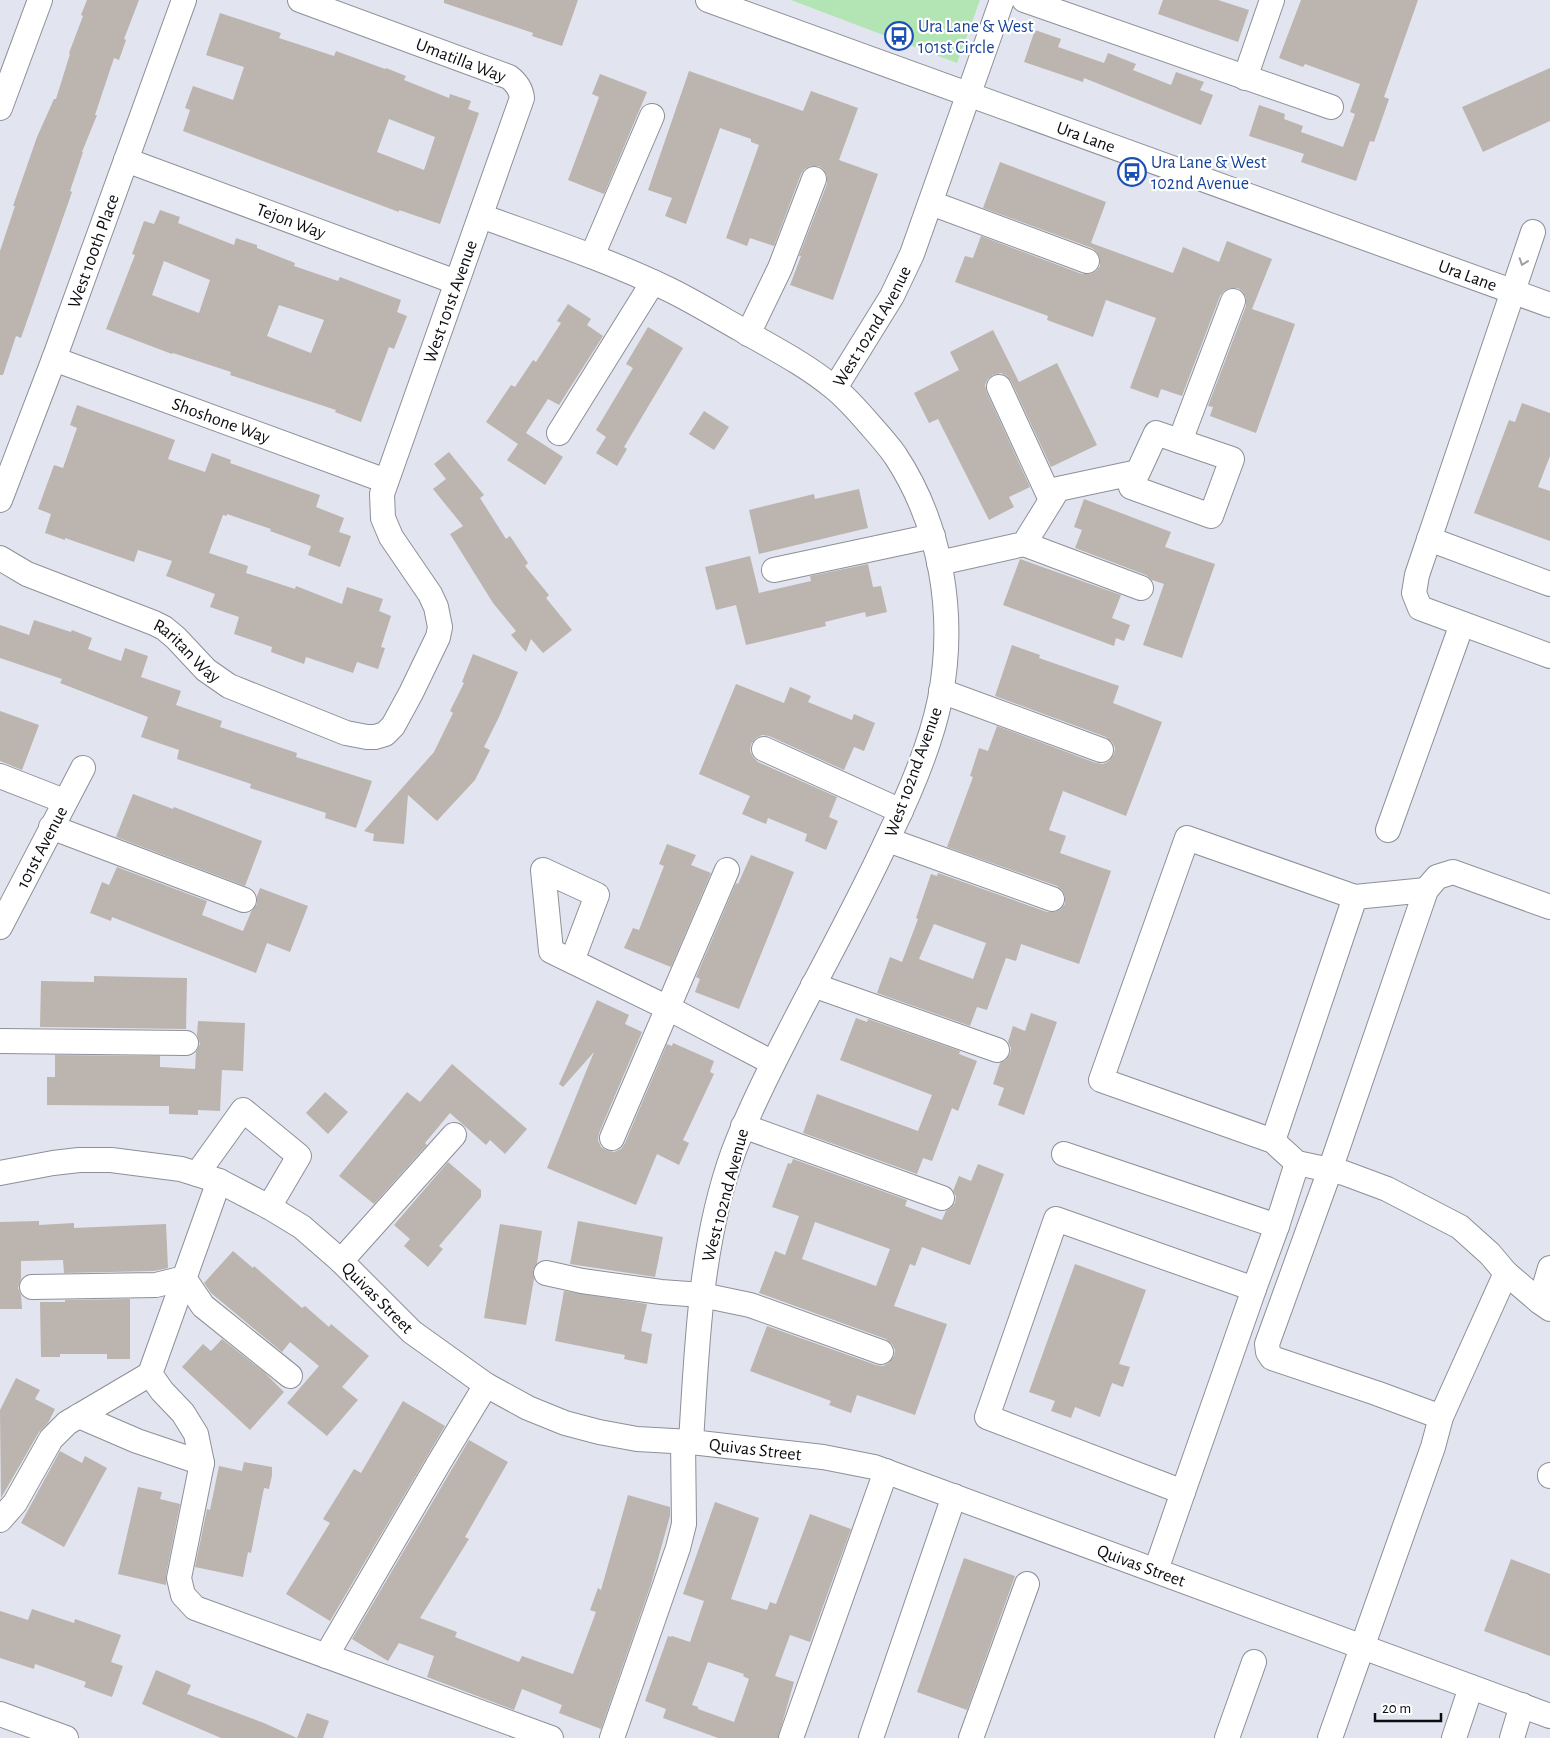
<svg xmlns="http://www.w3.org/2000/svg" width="1550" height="1738" font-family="'Alegreya Sans',sans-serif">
<rect width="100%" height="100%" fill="#e2e5ef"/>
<polygon fill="#b2e5b3" points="791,0 980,0 957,63"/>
<g fill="#bcb4ae" fill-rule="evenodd">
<polygon points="87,0 139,0 124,39 126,40 119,60 114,58 95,115 97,115 82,152 83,152 70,191 72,192 21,338 16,336 3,375 0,375 0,251 15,206 13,206 37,137 54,99 56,99 70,54 69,53 83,16 81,15"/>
<polygon points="444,0 578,0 562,46 532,36 533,33 444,3"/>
<polygon points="1163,0 1218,0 1249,10 1238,42 1158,14"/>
<polygon points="1301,0 1418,0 1384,97 1389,99 1374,142 1370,141 1356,181 1301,162 1304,154 1249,136 1259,105 1285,114 1284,119 1303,126 1301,132 1343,147 1355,114 1350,112 1360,84 1305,64 1303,67 1279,58"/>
<path d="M220,13L281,33L279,38L334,56L336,51L385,69L386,68L406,76L404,80L449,98L450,94L471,101L468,109L479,113L440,224L399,210V212L183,131L190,110L185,108L193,86L233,100L244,67L206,55ZM389,119L435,137L424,170L377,152Z"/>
<polygon points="1035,30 1061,39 1058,47 1104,63 1108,53 1136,64 1133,70 1171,85 1176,72 1204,82 1200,90 1213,95 1201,125 1084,78 1083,82 1024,62"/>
<polygon points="1550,68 1550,121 1483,152 1462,107"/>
<polygon points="689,71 803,111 811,91 858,108 839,160 878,174 833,300 790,285 801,256 799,256 827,184 827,176 824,170 819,166 811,166 805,169 801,174 774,246 750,238 747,246 726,238 759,145 751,142 751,139 720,128 686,224 665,216 672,198 648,190"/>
<polygon points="600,74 647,92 604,194 568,180 599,97 592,94"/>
<polygon points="1000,162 1106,202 1091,243 1173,273 1183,247 1219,262 1227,241 1272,259 1252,309 1295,324 1256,433 1210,416 1213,407 1208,406 1246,306 1246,298 1243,292 1238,288 1230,288 1224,291 1220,296 1182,396 1161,389 1158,398 1130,388 1156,318 1106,300 1093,337 1047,320 1048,316 955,282 965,256 973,258 981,236 1082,274 1090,274 1096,271 1100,266 1100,258 1097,252 1092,248 983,208"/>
<path d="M160,210L180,217L178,223L234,245L236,238L257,245V248L295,263L294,266L338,281L340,277L401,300L397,312L407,316L394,349L389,347L361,422L335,412L336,410L230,375L231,372L173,353L172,354L106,329L135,255L132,254L144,221L154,224ZM164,261L210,280L199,313L152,295ZM279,305L324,320L311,353L267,336Z"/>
<polygon points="568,304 591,319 587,325 603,336 559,405 548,399 526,433 563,457 545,485 507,460 518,444 486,422 511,385 515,387 533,360 536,362 561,323 557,321"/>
<polygon points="648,327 683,348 624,447 627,449 617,466 596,453 606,437 596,430 633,368 626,364"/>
<polygon points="993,330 1019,382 1057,363 1097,445 1051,467 1011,381 1007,376 1001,373 993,375 988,379 985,385 987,393 1030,487 1009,497 1014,507 989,520 938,419 929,423 914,393 959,370 950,352"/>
<polygon points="1522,403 1550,413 1550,456 1538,487 1550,491 1550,541 1474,513 1509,420 1515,422"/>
<polygon points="77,405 175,440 168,459 205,472 212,453 231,460 230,463 320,495 316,507 344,518 339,532 351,536 340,567 308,555 311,546 270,531 271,529 227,514 227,516 223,515 209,553 248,566 246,573 295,589 296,586 342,604 347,587 383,599 379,611 391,616 381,647 385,648 378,669 357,662 353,673 306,657 304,664 271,652 272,647 234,634 239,617 210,607 215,594 166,576 172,561 138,550 134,562 65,538 65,540 45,533 51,514 38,509 54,465 63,468 77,428 70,425"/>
<polygon points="704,411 729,427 714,450 689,434"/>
<polygon points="449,452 484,495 480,498 506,539 510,536 528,563 525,566 549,595 546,598 572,630 543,653 531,639 526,652 511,635 516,631 493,603 450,534 463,526 433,489 446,479 434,464"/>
<polygon points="859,489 868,528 759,554 749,510 814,494 815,499"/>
<polygon points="1084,499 1171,532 1165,547 1215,564 1182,658 1143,645 1164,584 1152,580 1146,575 1075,548 1082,530 1074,527"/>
<polygon points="750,556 759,593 811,581 810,576 868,564 873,587 881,586 887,612 866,617 865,612 825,622 826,626 746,645 736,605 716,610 705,567"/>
<polygon points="1020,559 1121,595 1112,618 1130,625 1124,641 1116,638 1114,646 1003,605"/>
<polygon points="34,620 71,632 72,630 92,638 88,649 121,661 125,648 148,656 141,677 181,691 176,705 222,721 220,727 297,753 296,757 372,781 356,828 325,818 326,813 250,788 251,784 177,759 179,750 141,737 148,717 60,683 62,679 0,658 0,625 29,635"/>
<path d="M1012,645L1040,655L1039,658L1119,686L1113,703L1162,722L1126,816L1063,791L1049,830L1066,836L1060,853L1111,871L1079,964L1021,944L1016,961L1006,958L987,1010L977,1007L970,1026L877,993L890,957L902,962L918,919L916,918L931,874L937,876L938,873L1047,912H1055L1061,909L1065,904V896L1062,890L1057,886L947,847L973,777L970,776L979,748L988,751L997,726L1096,763L1103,764L1109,761L1114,754L1115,748L1112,742L1106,737L995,696ZM934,924L986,943L973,979L919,959Z"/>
<polygon points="473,654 518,672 499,717 484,747 490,750 475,780 437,821 408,795 404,844 373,841 374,834 364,831 434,752 453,713 450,711 464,683 462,682"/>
<polygon points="736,684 784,703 790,687 811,696 808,702 852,720 854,714 875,723 864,751 854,747 844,770 769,736 762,735 756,738 751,744 750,751 753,757 758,762 837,797 829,817 838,821 826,850 805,841 807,834 768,818 766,824 742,814 750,796 699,774"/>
<polygon points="0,711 39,725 22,770 0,761"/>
<polygon points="133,794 173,809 174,807 262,841 245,886 116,837"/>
<polygon points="667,844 696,855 691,865 711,873 671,967 624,948 633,928 639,930 664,866 659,864"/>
<polygon points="751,855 794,872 739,1009 695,992 700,979 696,977 736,883 738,884"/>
<polygon points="117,867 207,901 202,915 243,931 251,912 257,904 257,896 260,888 308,906 290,952 267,943 256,973 112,917 111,921 90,913 102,882 109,885"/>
<polygon points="94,976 187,978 186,1029 40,1027 41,981 94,982"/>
<polygon points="597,1000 629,1015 625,1024 642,1032 599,1133 598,1140 601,1147 606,1150 614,1152 621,1149 625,1143 667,1044 672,1046 673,1043 714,1061 710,1072 714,1074 683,1140 689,1143 679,1165 657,1154 636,1205 547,1168 594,1052 563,1087 559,1084"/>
<polygon points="1031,1013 1057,1022 1024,1115 998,1105 1004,1088 993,1084 1000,1063 1006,1060 1010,1054 1011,1048 1008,1042 1013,1026 1025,1031"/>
<polygon points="856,1018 867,1022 868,1019 960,1051 959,1054 977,1061 958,1111 952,1108 932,1161 923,1158 917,1174 803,1133 817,1094 918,1131 932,1095 840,1060"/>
<polygon points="198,1021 245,1023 243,1071 222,1070 220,1111 198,1110 198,1115 169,1114 169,1106 47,1105 47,1077 55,1077 55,1055 160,1056 160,1067 195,1069 196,1052 200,1044 197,1035"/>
<polygon points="452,1064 527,1129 505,1154 490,1140 486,1145 450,1113 425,1143 427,1145 374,1204 339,1176 407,1092 420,1102"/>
<polygon points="325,1092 348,1112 328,1134 306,1113"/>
<path d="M793,1159L907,1200L905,1206L942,1220L946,1211L951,1208L955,1203L956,1196L953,1191L959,1176L971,1181L978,1164L1004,1174L970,1265L922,1247L915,1266L910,1264L894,1306L947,1324L915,1415L857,1395L851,1413L829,1405L831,1401L750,1371L767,1326L876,1365L883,1366L889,1363L894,1356L895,1350L892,1344L886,1339L759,1293L775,1251L785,1255L799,1216L772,1207L788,1163L791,1164ZM815,1222L890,1249L876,1286L802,1259Z"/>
<polygon points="448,1162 481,1190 481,1197 439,1246 443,1249 428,1267 404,1246 410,1239 394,1225"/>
<polygon points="39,1221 39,1225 74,1223 74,1228 166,1224 168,1268 154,1271 64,1273 63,1260 21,1261 21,1279 18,1288 21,1295 22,1309 0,1309 0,1222"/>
<polygon points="578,1221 663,1237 655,1277 570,1264"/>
<polygon points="500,1224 542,1231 537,1263 533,1270 534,1279 526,1325 484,1318"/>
<polygon points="233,1251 253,1268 254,1266 302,1308 305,1306 329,1327 331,1324 369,1356 342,1387 358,1400 327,1436 287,1403 319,1366 290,1342 282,1352 211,1293 204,1283"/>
<polygon points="1075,1264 1146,1290 1119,1364 1130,1367 1123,1387 1112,1383 1100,1417 1075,1407 1071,1418 1051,1411 1055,1401 1029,1392"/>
<polygon points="564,1291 647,1304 641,1331 652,1334 647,1364 624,1359 625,1355 555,1341"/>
<polygon points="130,1299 130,1359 107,1359 107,1354 60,1354 60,1357 41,1357 40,1302 65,1302 65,1300"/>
<polygon points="222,1339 264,1372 284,1392 250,1430 182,1367 203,1344 211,1351"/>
<polygon points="16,1378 40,1390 35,1399 55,1409 48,1423 39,1432 1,1498 0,1410"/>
<polygon points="403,1401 445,1426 330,1621 286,1594 330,1523 323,1519 354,1469 361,1473"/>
<polygon points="469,1440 508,1462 465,1537 469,1539 420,1618 457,1632 455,1637 519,1662 522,1656 573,1674 596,1612 590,1610 598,1588 601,1590 628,1495 670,1507 670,1516 651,1584 601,1729 559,1713 562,1705 522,1689 514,1710 427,1677 434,1656 399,1643 388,1661 352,1639"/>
<polygon points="60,1451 82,1463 85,1456 107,1468 64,1547 21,1523"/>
<polygon points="244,1462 272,1467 272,1475 269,1489 264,1488 251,1553 248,1552 243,1577 195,1567 207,1509 210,1510 219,1466 242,1471"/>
<polygon points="138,1487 162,1492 160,1499 180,1504 166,1575 166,1585 118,1574"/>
<path d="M715,1502L759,1518L731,1599L767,1610L770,1602L776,1604L810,1514L851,1529L810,1642L790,1635L775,1676L794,1682L778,1738H718L663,1718L666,1709L645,1701L668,1636L671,1637L672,1636L690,1642L704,1601L683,1594ZM708,1662L744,1674L743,1676L749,1679L734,1722L698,1709V1707L692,1705Z"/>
<polygon points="964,1558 1015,1576 967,1710 917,1692"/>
<polygon points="1511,1559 1550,1574 1550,1656 1484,1631"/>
<polygon points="32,1609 74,1623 75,1619 121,1635 111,1662 123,1666 112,1697 84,1687 86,1682 35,1664 34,1669 0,1658 0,1611 28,1620"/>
<polygon points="156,1670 191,1685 187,1694 264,1723 297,1738 221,1738 142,1704"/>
<polygon points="307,1713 329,1721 323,1738 297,1738"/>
</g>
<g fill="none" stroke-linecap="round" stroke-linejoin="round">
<defs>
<g id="minor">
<path id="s1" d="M708,0L1550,305"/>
<polyline points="1024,0 1331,107"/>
<polyline points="1245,78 1272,0"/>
<polyline points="0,108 40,0"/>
<path id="s2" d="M126,160L456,282"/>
<polyline points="931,203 1087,261"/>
<path d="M481,216C544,239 608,260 668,289C693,301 717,316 742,330C773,348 805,364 833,387C847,398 859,412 871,426C879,435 888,445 895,455C942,526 956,616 940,699C931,744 909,795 889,836C857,906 819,973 784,1042C765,1079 747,1115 733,1153C700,1245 697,1346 691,1442"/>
<polyline points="1533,232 1417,575 1414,593 1420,608 1550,656"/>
<polyline points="592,256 652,116"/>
<polyline points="748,334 780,268 814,179"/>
<path id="s3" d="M54,359L386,481"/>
<polyline points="999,387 1051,500"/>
<path id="s4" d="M835,388L892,296L912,254L1002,0"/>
<polyline points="559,433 653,282"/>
<polyline points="1180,441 1233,301"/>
<path id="s5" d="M0,500L54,359L184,0"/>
<polyline points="1429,539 1550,584"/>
<polyline points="1024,544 1141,588"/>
<path id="s6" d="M0,558L27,574L154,623L164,628L176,638L206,670L229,686L346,733L367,737H375L385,734L393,726L411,693L438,637L440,627L436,607L430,594L391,537L383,518L382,494L522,98C521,89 517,83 509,77L300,0"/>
<polyline points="939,563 1024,544 1058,489 1138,472 1156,433 1232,459 1211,516 1131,487 1138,472"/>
<polyline points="774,570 933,536"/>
<polyline points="941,691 1101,750"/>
<polyline points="764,749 901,811"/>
<polyline points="0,776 64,801"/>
<polyline points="51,827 244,900"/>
<polyline points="1388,830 1462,624"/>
<polyline points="888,840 1052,899"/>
<polyline points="1355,897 1426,890"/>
<path id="s7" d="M0,927L83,768"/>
<polyline points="572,961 597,895 543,870 551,951 668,1008 773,1063"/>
<polyline points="813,985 997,1050"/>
<polyline points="0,1041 186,1043"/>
<polyline points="743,1126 942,1198"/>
<polyline points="612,1138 727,870"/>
<polyline points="1273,1141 1355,897 1187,838 1101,1080 1273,1141 1297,1163 1344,1173 1387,1189 1460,1227 1490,1254 1506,1273 1540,1302"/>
<polyline points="1064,1154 1277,1226 1297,1163"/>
<path id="s8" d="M0,1173L53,1163L79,1160H111L181,1169L219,1181L269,1207L302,1227L341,1261L412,1332L486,1385L528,1408L565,1423L599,1432L637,1439L691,1442L823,1457L874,1467L1550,1716"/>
<polyline points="197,1174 243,1110 299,1156 269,1207"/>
<polyline points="219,1181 150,1374 162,1391 183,1413 196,1434 202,1463 179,1578 183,1595 195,1608 551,1738"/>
<polyline points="341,1261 454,1135"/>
<polyline points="1550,1268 1540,1302 1550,1309"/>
<polyline points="546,1273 582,1281 661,1292 702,1295 750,1305 881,1352"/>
<polyline points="32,1287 156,1285 184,1278 203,1306 290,1376"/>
<polyline points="79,1416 137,1441 202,1463"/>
<polyline points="1441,1417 1376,1393 1272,1358 1268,1352 1267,1344 1330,1170 1426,890 1437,877 1453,872 1550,907"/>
<polyline points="1550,1475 1550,1476"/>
<polyline points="1183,1492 1254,1289"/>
<polyline points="0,1520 15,1503 51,1439 67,1423 150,1374"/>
<polyline points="1156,1570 1183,1492 987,1417 1056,1219 1254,1289 1277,1226"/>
<polyline points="326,1656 440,1461 486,1385"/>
<polyline points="0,1714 66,1738"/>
<polyline points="612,1738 678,1548 684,1524 683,1441"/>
<polyline points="791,1738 886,1471"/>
<polyline points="871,1738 954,1496"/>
<polyline points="971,1738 1027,1584"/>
<polyline points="1227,1738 1254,1662"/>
<polyline points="1330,1738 1433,1447 1441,1417 1506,1273"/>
<polyline points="1454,1738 1471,1687"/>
<polyline points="1512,1738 1522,1705"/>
</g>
</defs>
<use href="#minor" stroke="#8d9098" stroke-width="26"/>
<use href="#minor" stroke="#fff" stroke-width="24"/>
</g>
<defs><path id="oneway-chevron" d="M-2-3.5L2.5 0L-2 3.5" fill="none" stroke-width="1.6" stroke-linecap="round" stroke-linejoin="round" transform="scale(1.25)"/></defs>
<use stroke="#9e9e9f" href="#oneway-chevron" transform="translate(1523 262) rotate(109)"/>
<defs>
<symbol id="bus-ring" viewBox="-11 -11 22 22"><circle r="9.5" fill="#fff" stroke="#1a4fb4" stroke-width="1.5"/><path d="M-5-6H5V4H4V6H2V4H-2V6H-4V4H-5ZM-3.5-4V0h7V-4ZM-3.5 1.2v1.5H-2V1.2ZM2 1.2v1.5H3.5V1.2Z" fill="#1a4fb4"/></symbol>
</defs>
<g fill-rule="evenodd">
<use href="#bus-ring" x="883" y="20" width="32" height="32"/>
<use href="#bus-ring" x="1116" y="156" width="32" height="32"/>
</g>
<g text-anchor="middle" stroke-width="4.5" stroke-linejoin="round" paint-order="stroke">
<g font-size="18" fill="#164399" stroke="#fff" text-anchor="start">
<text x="918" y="32">Ura Lane &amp; West<tspan x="918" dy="21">101st Circle</tspan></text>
<text x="1151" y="168">Ura Lane &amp; West<tspan x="1151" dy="21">102nd Avenue</tspan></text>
</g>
<g font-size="18" fill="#0c0d10" stroke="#fff">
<text transform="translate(461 60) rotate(21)" y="6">Umatilla Way</text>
<text dy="6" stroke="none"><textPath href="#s1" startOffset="402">Ura Lane</textPath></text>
<text dy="6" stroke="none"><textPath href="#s2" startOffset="176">Tejon Way</textPath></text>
<text dy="6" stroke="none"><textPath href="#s5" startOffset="266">West 100th Place</textPath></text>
<text dy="6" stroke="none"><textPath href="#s1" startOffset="808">Ura Lane</textPath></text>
<text dy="6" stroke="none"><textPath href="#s6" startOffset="906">West 101st Avenue</textPath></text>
<text dy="6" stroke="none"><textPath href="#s4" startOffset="72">West 102nd Avenue</textPath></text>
<text dy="6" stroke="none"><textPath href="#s3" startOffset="178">Shoshone Way</textPath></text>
<text dy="6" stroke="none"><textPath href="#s6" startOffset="211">Raritan Way</textPath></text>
<text transform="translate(913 772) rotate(-70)" y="6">West 102nd Avenue</text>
<text dy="6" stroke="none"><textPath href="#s7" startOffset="90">101st Avenue</textPath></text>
<text transform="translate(725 1195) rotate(-75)" y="6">West 102nd Avenue</text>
<text dy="6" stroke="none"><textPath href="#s8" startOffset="421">Quivas Street</textPath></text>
<text dy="6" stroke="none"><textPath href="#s8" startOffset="841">Quivas Street</textPath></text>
<text dy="6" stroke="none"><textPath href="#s8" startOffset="1246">Quivas Street</textPath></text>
</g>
</g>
<path d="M1375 1713v8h66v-8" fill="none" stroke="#0c0d10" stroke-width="2.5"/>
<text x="1382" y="1713" font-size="15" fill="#0c0d10" stroke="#ffffff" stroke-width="4" paint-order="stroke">20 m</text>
</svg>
